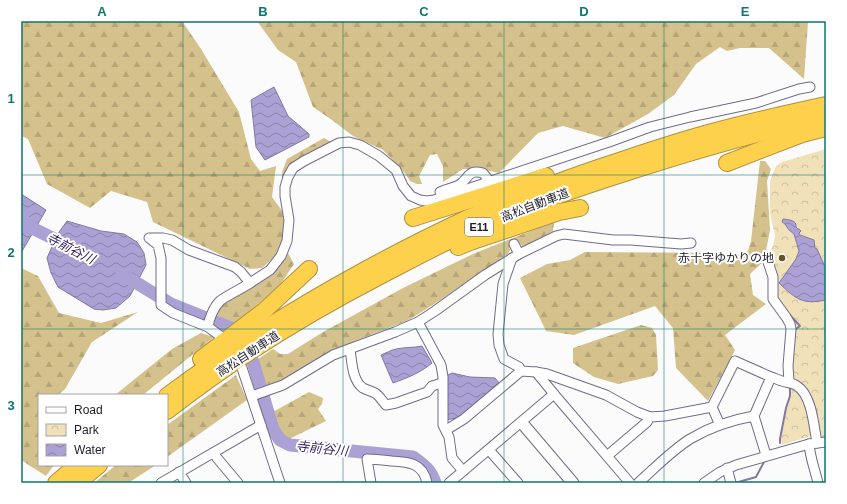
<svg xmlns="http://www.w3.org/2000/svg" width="847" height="504" font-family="Arial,'Noto Sans JP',sans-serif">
<defs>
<pattern id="forest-firs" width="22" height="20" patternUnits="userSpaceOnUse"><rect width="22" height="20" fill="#d5c18b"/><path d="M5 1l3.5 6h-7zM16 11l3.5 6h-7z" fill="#b6a578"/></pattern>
<pattern id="park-crowns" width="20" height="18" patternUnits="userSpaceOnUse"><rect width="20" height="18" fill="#f0e1b9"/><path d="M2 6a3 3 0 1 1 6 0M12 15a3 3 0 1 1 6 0" fill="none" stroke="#cdc09f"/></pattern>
<pattern id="water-waves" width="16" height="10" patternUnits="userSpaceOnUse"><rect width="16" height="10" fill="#aca1d4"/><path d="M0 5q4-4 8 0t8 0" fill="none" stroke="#8b82ac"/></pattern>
</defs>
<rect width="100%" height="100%" fill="#fbfbfb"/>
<g fill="url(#forest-firs)">
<polygon points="21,21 182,21 201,49 239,112 251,159 260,171 276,166 272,197 283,212 285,237 276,255 262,268 250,269 153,222 147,202 111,191 90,208 47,184 28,139 21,136"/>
<polygon points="257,21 810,21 808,22 804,79 769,48 740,48 727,51 720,47 696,64 674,95 648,114 605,138 563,126 538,133 499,173 481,169 463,169 443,182 443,166 437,154 430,155 419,176 422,184 417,184 410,181 404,172 383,150 353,136 332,120 313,107 296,62 278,50"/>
<polygon points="324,138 333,143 292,165 282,188 282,172 287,159"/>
<polygon points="760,161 765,161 771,169 767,181 770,230 764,261 750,274 753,295 766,304 725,335 735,350 708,401 676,368 673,328 655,306 574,335 546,331 520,278 547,264 570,260 585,252 722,253 742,255 748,251 751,241"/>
<polygon points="554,222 553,231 529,244 522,246 518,241 509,244 510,250 508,254 436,303 407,321 357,340 321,357 289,378 279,382 266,386 255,361 273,349 280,354 288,354 323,332 403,288 475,253"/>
<polygon points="288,253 294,264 280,285 235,324 216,315 224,303 258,283 281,265"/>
<polygon points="21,268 38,276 59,313 101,323 138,312 92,342 65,389 58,395 39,395 39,465 54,465 46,476 21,460"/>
<polygon points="641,325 652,328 656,335 658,370 653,376 618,384 594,377 573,363 573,348"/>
<polygon points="201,333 214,337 143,395 115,395 172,349"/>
<polygon points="236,375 247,400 167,457 167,425"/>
<polygon points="309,392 323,398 322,404 318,409 326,421 287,440 280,435 271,413"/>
<polygon points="116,465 156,465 128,483 94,483"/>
</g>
<polygon fill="url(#park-crowns)" points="826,149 826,439 811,436 782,445 781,440 786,411 791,397 794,325 776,300 769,254 773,246 775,236 770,213 770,181 776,166 782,162"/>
<g fill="url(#water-waves)" stroke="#8179a0">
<polygon points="274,87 288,116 309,134 309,137 265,160 256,147 251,100"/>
<polygon points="21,194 46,210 21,253"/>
<path d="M783,219C789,220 797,220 796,227L798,229H799L801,231L799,233L800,235L814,240L815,248L817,249L826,269V300C802,305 796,299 779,283L796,259L799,251L794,234L789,230L785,224L782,222Z"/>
<polygon points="67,221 101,231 124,234 137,242 144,253 146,265 130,296 116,308 103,310 94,309 58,287 51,273 47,258 57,235"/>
<path d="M422,346L432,363C420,373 407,378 393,383L381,355C386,353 391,350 396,349C405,347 413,348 422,346Z"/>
<polygon points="452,373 470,377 495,378 500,384 464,414 456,418 446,420 446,376"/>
</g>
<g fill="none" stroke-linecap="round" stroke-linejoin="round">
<g stroke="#8179a0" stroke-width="2">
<polyline points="787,312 800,326 796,329"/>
<polyline points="780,443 780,439 786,408 790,396 790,388"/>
<polyline points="735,483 756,477 764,462"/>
</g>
<g stroke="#aca1d4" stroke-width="13">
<polyline points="21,218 32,228 71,247"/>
<polyline points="122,274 171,304 231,328"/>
<path d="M253,362L273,429L280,440L290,445L413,457C424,465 431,470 435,483"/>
</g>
<defs>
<g id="minor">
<path d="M440,192C446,189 453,188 459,185C470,178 467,169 483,173L487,178"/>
<polyline points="514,244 519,254"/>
<polyline points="512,258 503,284 498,334 499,345 504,359 519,367 521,371"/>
<polyline points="768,262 773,277 773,299 786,317 790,324 791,329 788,366 789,382"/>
<polyline points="250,283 270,270 281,256 287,241 289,220 285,196 285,187 288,177 293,168 304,161 339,143 349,142 360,145 379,156 396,170 403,186 411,196 420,200 427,201 434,200 609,142 650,127 690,117 756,103 799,89 810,87"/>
<polyline points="418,322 441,365 443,377 443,425 449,437 452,458 463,471"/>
<path d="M208,327C209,318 214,307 220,301C226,296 243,288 250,283L241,272L235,267L189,250L172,240L163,238H149L158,245L161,258V305L173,313L208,327L219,335"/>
<path d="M350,349C352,362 352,380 363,388C367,390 371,391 375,393C380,396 382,401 386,405L396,403L427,392L432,386L442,383"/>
<polyline points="242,368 280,483"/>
<polyline points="536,372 554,394 630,483"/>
<path d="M771,377C775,378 778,380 782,381C787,383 793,383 797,386C812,395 814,427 817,443"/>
<polyline points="252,396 283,385 333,355 395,332 418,322 435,311 485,275 501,265 519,254 556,236 564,234 613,240 631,240 681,244 691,243"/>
<polyline points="712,407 720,425"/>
<polyline points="446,430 464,419 521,371 536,372 547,374 606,395 637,412 650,417"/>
<path d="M809,444C810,457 815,470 818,483"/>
<polyline points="489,450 518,483"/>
<polyline points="214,453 217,458 238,483"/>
<polyline points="607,456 647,422 650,417 665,416 712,407 735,361 771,377 754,416"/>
<polyline points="727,468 731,483"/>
<polyline points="179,472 186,483"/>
<polyline points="161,483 261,425"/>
<path d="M371,483L367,459C375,459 383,460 392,461C409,462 423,463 427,483"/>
<polyline points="449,483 554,394"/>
<path d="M638,483C655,468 671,451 690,439C710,427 731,420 754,416L766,455"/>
<polyline points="704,483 720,472 736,465 809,444 826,442"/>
</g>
<polyline id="tertiary" points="522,423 573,483"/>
<g id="motorway">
<polyline points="727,163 802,134 822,129"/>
<polyline points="413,218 546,176"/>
<polyline points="458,247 470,242 559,212 580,208"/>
<polyline points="201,359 264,311 309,269"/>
<path d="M167,396C230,349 297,307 367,269C400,251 434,234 468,218C519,196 572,176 625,159C655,149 685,139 716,131C752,121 789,113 826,105"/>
<path d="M167,411C233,359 305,315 380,276C411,260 442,243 474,229C522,207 572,190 622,174C689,152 757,132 826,118"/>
<polyline points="56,483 77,465"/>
<polyline points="77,483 99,465"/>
</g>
</defs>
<use href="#minor" stroke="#716b89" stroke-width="11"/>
<use href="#tertiary" stroke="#716b89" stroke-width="13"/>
<use href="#motorway" stroke="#af923f" stroke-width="18"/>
<use href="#minor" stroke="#fff" stroke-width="9"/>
<use href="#tertiary" stroke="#fff" stroke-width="11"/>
<use href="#motorway" stroke="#fdd14c" stroke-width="16"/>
</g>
<path fill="none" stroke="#0f766e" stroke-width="1" stroke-opacity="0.55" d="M183,21V483M343,21V483M504,21V483M664,21V483M21,175H826M21,329H826"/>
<circle fill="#655421" stroke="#fff" stroke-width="1.5" cx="782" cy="258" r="4"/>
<g text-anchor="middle" stroke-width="4" stroke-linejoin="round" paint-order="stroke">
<rect fill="#fff" stroke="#626068" stroke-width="1" x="465" y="218" width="28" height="18" rx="3"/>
<g font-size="11" font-weight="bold" fill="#1e1c28">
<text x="479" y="231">E11</text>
</g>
<g font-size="12" fill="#1e1c28" stroke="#fff">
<text transform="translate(535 205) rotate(-21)" y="4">高松自動車道</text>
<text transform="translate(248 354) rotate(-33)" y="4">高松自動車道</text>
</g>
<g font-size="12" fill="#1e1c28" stroke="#fff" text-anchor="end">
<text x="774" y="262">赤十字ゆかりの地</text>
</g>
<g font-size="13" font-style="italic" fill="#331f5c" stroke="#fff">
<text transform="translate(71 248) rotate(27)" y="5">寺前谷川</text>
<text transform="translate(322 448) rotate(6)" y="5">寺前谷川</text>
</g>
</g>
<rect width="847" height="504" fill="none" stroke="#ffffff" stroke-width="44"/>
<rect x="38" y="394" width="130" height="72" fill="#ffffff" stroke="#a5a4a9"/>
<rect x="46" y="407" width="20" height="6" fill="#ffffff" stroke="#a5a4a9"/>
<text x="74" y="414" font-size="12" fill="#1e1c28">Road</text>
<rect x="46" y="424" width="20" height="12" fill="url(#park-crowns)" stroke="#a5a4a9"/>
<text x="74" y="434" font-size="12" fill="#1e1c28">Park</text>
<rect x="46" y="444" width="20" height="12" fill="url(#water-waves)" stroke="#a5a4a9"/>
<text x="74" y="454" font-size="12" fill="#1e1c28">Water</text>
<rect x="22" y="22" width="803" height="460" fill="none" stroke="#0f766e" stroke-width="1.5"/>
<g font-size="13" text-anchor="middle" font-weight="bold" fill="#0f766e">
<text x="102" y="16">A</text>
<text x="263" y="16">B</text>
<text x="424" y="16">C</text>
<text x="584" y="16">D</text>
<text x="745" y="16">E</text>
<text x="11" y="103">1</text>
<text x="11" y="257">2</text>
<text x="11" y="410">3</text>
</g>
</svg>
